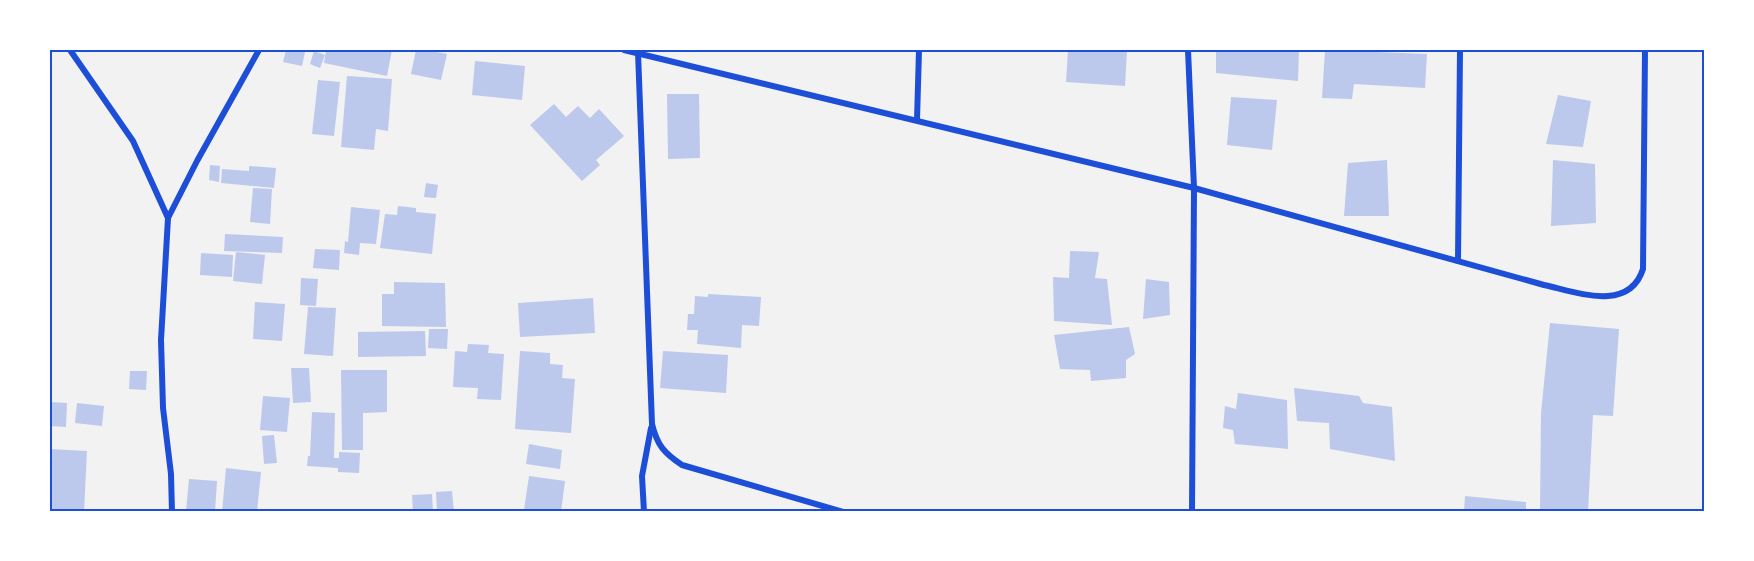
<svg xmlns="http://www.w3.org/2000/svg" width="1754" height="561" font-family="Ubuntu,sans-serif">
<rect width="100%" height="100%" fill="#f2f2f2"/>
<g fill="#bdc9ec">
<polygon points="286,50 305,52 302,66 283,62"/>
<polygon points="416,50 426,50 447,54 441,80 411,74"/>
<polygon points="1068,50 1127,50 1125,86 1066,82"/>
<polygon points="1216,50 1299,50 1298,81 1216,73"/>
<polygon points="1325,50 1427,54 1425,88 1354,84 1352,99 1322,98"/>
<polygon points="314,51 325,55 320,68 310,64"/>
<polygon points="326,51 326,50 392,50 387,76 324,63"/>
<polygon points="475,61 525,66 522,100 472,95"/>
<polygon points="347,76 392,79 388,131 376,129 374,150 341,147"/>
<polygon points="318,80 340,82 334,136 312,134"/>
<polygon points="667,94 699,94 700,158 668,159"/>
<polygon points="1558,95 1591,101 1583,147 1546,144"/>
<polygon points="1231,97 1277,100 1272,150 1227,145"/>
<polygon points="554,104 566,117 578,106 590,118 599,109 624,136 596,160 600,165 582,181 530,125"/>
<polygon points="1387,160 1389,216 1344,216 1348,163"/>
<polygon points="1553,160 1595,164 1596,223 1551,226"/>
<polygon points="210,165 220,166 219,182 209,180"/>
<polygon points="249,166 276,168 274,188 221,183 222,169 249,171"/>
<polygon points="426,183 438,185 436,198 424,197"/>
<polygon points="253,188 272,189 270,224 250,222"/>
<polygon points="398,206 416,208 416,212 436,214 432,254 380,248 385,214 397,215"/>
<polygon points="351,207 380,210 376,244 360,243 359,255 344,253 345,241 348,242"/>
<polygon points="225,234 283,237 282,253 224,251"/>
<polygon points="315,249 340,250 339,270 313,268"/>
<polygon points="1070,251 1099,252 1095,278 1107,279 1112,325 1054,321 1053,277 1069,278"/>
<polygon points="236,252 265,255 262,284 233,281"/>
<polygon points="201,253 233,255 232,277 200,275"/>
<polygon points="301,278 318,279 316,306 300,305"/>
<polygon points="1146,279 1169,282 1170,315 1143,319"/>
<polygon points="394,282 445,283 446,327 382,326 382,294 394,294"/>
<polygon points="708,294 761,297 759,326 742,325 741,348 697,344 698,330 687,330 688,314 694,314 695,296 708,297"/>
<polygon points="593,298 595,333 520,337 518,303"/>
<polygon points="255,302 285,304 282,341 253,339"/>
<polygon points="308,307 336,308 333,356 304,354"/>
<polygon points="1550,323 1619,329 1613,416 1593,415 1588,512 1540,512 1541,413"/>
<polygon points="1129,327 1135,354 1126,360 1126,378 1091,381 1090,370 1060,369 1054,335"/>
<polygon points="429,329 448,329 447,349 428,348"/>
<polygon points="425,331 426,356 358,357 358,332"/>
<polygon points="468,344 489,345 488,353 504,354 501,400 477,399 478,388 453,387 455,351 467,352"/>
<polygon points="520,351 550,353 550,364 563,365 562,378 575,379 571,433 515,429"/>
<polygon points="663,351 728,355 726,393 660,388"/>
<polygon points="291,368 309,368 311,402 293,403"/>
<polygon points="341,370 387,370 387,412 363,413 363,450 342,450"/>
<polygon points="130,371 147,371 146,390 129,389"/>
<polygon points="1294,388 1359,396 1363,403 1392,407 1395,461 1330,449 1329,423 1297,421"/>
<polygon points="1238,393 1287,400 1288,449 1235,444 1233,430 1223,428 1225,406 1236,409"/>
<polygon points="263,396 290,398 287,432 260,430"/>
<polygon points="50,402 67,403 66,427 50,426"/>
<polygon points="77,403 104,406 102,426 75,423"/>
<polygon points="312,412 335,413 334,458 339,458 339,452 360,453 359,473 338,472 338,468 307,466 308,456 310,456"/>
<polygon points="274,435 277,463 264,464 262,436"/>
<polygon points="529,444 562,450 560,469 526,464"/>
<polygon points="50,449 87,451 84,512 50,512"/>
<polygon points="226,468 261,472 257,512 222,512"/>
<polygon points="529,476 565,481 561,512 524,510"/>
<polygon points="189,479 217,481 215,512 186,512"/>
<polygon points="452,491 454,512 437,512 436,492"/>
<polygon points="432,494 433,512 413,512 412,495"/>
<polygon points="1465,496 1526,502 1526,512 1464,512"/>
</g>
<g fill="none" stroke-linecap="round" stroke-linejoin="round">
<g stroke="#1d4ed8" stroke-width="6">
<polyline points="70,50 133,141 168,218"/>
<path d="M624,50L1194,188L1544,285C1576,292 1629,313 1643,269L1645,50"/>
<polyline points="1188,50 1194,188 1192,512"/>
<path d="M638,52L652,424C657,445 664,453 682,465L843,512"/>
<polyline points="917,120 919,50"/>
<polyline points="1458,261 1460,50"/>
<polyline points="172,512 171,474 163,408 161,340 168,218 197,161 259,50"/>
<polyline points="644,512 642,476 651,428"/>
</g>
</g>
<rect width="1754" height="561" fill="none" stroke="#ffffff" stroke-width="102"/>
<rect x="51" y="51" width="1652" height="459" fill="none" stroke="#1d4ed8" stroke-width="2"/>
</svg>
